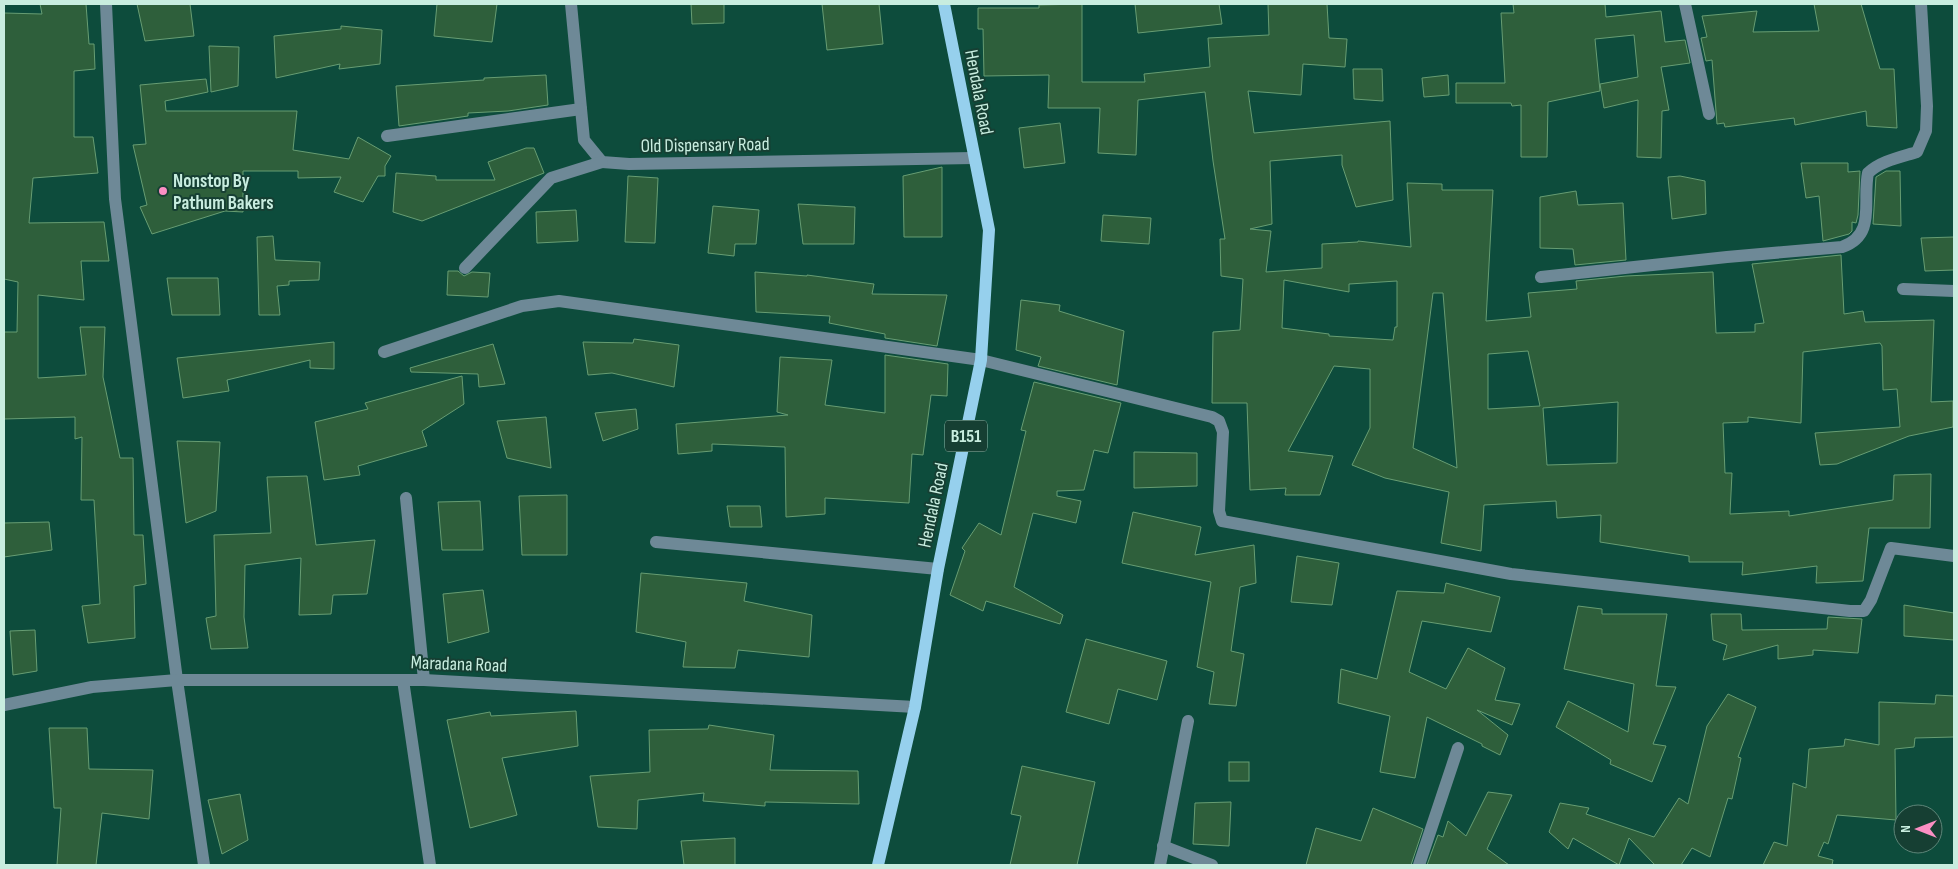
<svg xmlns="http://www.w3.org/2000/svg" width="1958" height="869" font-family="'Sofia Sans Condensed',sans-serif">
<rect width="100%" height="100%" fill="#0d4c3c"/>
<g fill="#2e5f3b" stroke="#679d73" fill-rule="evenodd">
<polygon points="40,4 86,4 89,44 94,44 95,69 74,71 74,137 93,137 98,173 33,178 29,223 104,222 109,261 81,261 84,300 38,295 38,378 86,375 80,327 105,327 103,377 120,458 133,458 134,535 143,535 146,584 134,586 135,638 88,643 82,606 100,604 94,500 81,500 82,437 75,439 75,417 4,419 4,332 17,332 18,282 4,279 4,13 42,14"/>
<polygon points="137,4 190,4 194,36 145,41"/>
<polygon points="437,4 497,4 492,42 434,36"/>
<polygon points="691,4 724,4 724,23 692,24"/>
<polygon points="822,4 879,4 883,44 827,50"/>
<path d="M1082,4V82H1145L1144,74L1210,67L1208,38L1269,35L1268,4H1327L1329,38L1347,39L1345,67L1303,64L1301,95L1248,91L1254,133L1390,121L1393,200L1356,207L1342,165V155L1270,161L1272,224L1250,229L1271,231L1266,272L1322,268V244L1358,242V241L1411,247L1407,183L1442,184V190H1493L1486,321L1531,317L1528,293L1577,289L1576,281L1626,276L1713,272L1716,333L1755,332V324L1764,323L1752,264L1841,255L1844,314L1863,311L1865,322L1934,320L1931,402L1953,401V427L1909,436L1837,464L1820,465L1815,433L1900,427L1897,389L1883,390L1882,346L1880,343L1803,352L1801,423L1748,417V422L1723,423L1725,473H1732L1730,514L1789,511V516L1893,500L1894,475L1931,474L1930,528H1869L1863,581L1816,583L1817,566L1742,575L1743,562H1689V556L1600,542L1601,515L1557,518L1556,501L1484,505L1481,551L1441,543L1449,492L1385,478L1352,465L1370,428V369L1334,366L1288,451L1333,456L1320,495H1285L1286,488L1250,490L1247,403H1212L1213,332L1240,330L1243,279L1221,276L1220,239H1225L1213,161L1205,92L1138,100L1136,155L1098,153L1100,108H1048L1049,75L984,76L983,29H978V8H1039V5ZM1284,280L1349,292V284L1397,281V327H1395L1393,340L1329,336V334L1282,328ZM1433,293H1443L1457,468L1413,448ZM1528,351L1540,406L1488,409V354ZM1618,402L1617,463L1547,465L1543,408Z"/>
<polygon points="1135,4 1219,4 1222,24 1138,33"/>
<polygon points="1513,4 1605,4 1606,17 1661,11 1665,42 1685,40 1690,63 1661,67 1669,110 1662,111 1661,158 1637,157 1638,100 1604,108 1600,84 1638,77 1634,35 1595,39 1600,91 1548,102 1547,157 1521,157 1521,105 1512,106 1511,103 1456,103 1456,83 1505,83 1501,13 1514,13"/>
<polygon points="1814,4 1861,4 1880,69 1894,69 1897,128 1867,126 1866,111 1795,125 1794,118 1725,127 1724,123 1717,124 1712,60 1706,61 1701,38 1707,37 1702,16 1757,11 1753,32 1819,31"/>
<polygon points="341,26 382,30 380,64 339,69 340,64 276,78 274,36 341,29"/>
<polygon points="209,46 239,47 238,86 211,92"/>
<polygon points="1353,69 1382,69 1383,101 1354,99"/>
<polygon points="546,75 548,105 508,111 468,113 468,116 399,126 396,86 484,80 484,78"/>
<polygon points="1448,75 1449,95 1424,97 1422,78"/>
<polygon points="206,79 208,92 165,101 166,111 297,111 293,150 349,159 358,137 391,156 385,166 385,176 378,176 363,202 334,192 341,177 298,178 298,171 243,171 243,212 225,211 152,234 140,207 147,205 133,145 146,144 140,85"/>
<polygon points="1060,123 1065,163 1024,168 1019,128"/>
<polygon points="526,148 534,148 544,173 422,221 393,212 396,173 436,176 436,180 495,180 488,162"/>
<polygon points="1801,163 1848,163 1848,172 1860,171 1858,215 1856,223 1852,222 1852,231 1849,234 1823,241 1819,196 1806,198"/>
<polygon points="942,167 942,237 904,237 903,176"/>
<polygon points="1886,171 1900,171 1901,226 1873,224 1876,177"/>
<polygon points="628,176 658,178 655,243 625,242"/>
<polygon points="1680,176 1705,181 1706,214 1672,219 1668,177"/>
<polygon points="1576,191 1578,205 1623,203 1626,260 1575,265 1573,249 1540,248 1540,197"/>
<polygon points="798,204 855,207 854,244 803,244"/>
<polygon points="713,206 759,210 756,244 735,244 734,256 708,253"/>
<polygon points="576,210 578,241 537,243 536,212"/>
<polygon points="1103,215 1151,218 1149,244 1101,241"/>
<polygon points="273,236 275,260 320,262 319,280 289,281 289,285 277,286 280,315 259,315 257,237"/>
<polygon points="1954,237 1954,270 1925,271 1921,238"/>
<polygon points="448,271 458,271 464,276 472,272 490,273 488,297 447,295"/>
<polygon points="755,272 807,276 807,275 874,284 872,294 947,295 937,346 885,338 885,334 829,323 830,316 756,312"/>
<polygon points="167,278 218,278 220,315 172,315"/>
<polygon points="1021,300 1060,305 1059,311 1124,331 1117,385 1038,366 1041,357 1016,350"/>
<polygon points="634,339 679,345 674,387 612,373 588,375 583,342 633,343"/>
<polygon points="334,342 334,369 310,368 310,360 227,380 229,391 183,398 177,358"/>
<polygon points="493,344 505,384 479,387 478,374 411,372 410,368"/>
<polygon points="885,355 948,364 947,396 931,395 923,455 912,454 909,503 825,498 825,514 786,517 785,447 712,444 712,451 678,454 676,424 788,415 777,412 780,357 832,360 825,405 885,413"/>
<polygon points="462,376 464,404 422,431 427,446 358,466 360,475 324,480 315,422 368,409 365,403"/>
<polygon points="1034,382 1121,403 1108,453 1094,450 1084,490 1057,491 1057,496 1081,501 1076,523 1033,513 1014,587 1063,615 1060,624 986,601 983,611 950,595 965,551 962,548 979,523 1001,535 1026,431 1021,430"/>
<polygon points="636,409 638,429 603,441 595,413"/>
<polygon points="546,417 551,468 507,458 497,421"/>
<polygon points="177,441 220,442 216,511 186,523"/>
<polygon points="1134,452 1197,453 1197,486 1134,488"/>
<polygon points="307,476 316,545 375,540 367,594 333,595 331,614 299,615 301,558 245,565 244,617 248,648 211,649 206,618 216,616 214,535 271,533 267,477"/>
<polygon points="567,495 567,555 522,555 519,496"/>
<polygon points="480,501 483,550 442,550 438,502"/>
<polygon points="727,506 760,506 762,527 730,527"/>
<polygon points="1133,512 1201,527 1195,555 1254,545 1256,583 1240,587 1231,651 1244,654 1236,706 1209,704 1214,672 1197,667 1211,582 1122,563"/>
<polygon points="49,522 52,550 4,557 4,523"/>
<polygon points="1297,556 1339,563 1332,605 1291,602"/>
<polygon points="641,573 747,583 744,601 812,615 809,657 738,650 735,668 683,667 686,642 636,632"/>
<polygon points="1446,583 1500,597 1491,632 1422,621 1409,672 1446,689 1468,648 1505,668 1495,700 1520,704 1512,725 1477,710 1508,735 1500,755 1482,746 1482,744 1427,717 1415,778 1380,772 1390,716 1338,703 1341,669 1377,679 1397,591 1444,593"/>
<polygon points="483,590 489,632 448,643 443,594"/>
<polygon points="1904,605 1954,613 1954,640 1904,636"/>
<polygon points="1578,606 1602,609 1602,614 1667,614 1656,686 1676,687 1653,744 1666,746 1652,782 1610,764 1611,760 1556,727 1568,701 1628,732 1634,684 1564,669"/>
<polygon points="1711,614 1741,614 1742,630 1827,629 1828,617 1862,619 1858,653 1813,650 1813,655 1778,659 1778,645 1723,660 1727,645 1713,640"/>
<polygon points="35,630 37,671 13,675 10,631"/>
<polygon points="1086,639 1167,661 1157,700 1118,689 1109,724 1066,712"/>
<polygon points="1728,694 1756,707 1738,757 1741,758 1732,799 1728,798 1710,857 1692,848 1681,865 1655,865 1629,838 1619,865 1573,838 1568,849 1549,832 1560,803 1589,808 1586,814 1654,837 1679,798 1688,804 1707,726"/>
<polygon points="1936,695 1954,696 1954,737 1915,738 1914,747 1895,749 1896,820 1837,815 1828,844 1824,842 1818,856 1833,860 1832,865 1763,865 1774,842 1787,846 1793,783 1806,788 1809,749 1844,746 1845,739 1879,745 1879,702 1935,704"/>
<polygon points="576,711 578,746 502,758 517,815 470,828 447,720 490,712 491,716"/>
<polygon points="709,725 774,735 770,770 858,771 859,804 765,802 765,806 703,801 704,793 638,800 637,829 598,827 590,776 650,772 649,730 708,729"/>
<polygon points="49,728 87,728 89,769 153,770 149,819 102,813 96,865 57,865 61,808 54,808"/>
<rect x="1229" y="762" width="20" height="19"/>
<polygon points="1022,766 1095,782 1077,865 1010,865 1021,816 1011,814"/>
<polygon points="1488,792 1512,795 1487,849 1509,865 1427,865 1438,835 1443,837 1448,821 1466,836"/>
<polygon points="240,794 248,840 222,854 208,800"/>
<polygon points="1231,802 1229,846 1193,844 1195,803"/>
<polygon points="1373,808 1423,829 1411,865 1306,865 1316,828 1361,841"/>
<polygon points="735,838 735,865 684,865 681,841"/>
</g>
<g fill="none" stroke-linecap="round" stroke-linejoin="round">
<g stroke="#6e8997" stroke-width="12">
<polyline points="106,4 115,199 177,680 204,865"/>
<polyline points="571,4 584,140 602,162 629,164 973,158"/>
<polyline points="1685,4 1709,114"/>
<polyline points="387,136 581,109"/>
<polyline points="465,268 551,178 602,162"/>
<path d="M1541,277L1727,257L1842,247C1877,235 1862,201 1868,173C1880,161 1901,157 1917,152L1926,131L1927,106L1921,4"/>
<polyline points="1903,289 1954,291"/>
<polyline points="384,352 522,306 559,301 981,360 1212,417 1219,421 1223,432 1219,511 1222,521 1511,574 1850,611 1864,611 1871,600 1891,548 1954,556"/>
<polyline points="406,498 424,680"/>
<polyline points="656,542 938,569"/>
<polyline points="403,680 430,865"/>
<polyline points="4,705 92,687 177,680 424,680 915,707"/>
<polyline points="1163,846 1212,865"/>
<polyline points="1160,865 1188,721"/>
<polyline points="1419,865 1458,748"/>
</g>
<polyline stroke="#96d0ed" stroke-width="12" points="878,865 915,707 938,569 981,360 989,230 944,4"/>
</g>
<circle fill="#fb8fc3" stroke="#163f33" stroke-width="2" cx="163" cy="191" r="5"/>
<g text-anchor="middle" stroke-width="4" stroke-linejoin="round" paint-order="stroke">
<rect fill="#163f33" stroke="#93b9ab" stroke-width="1" x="945" y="420.5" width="42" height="31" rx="4"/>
<g font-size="18" font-weight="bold" fill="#c8eddf">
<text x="966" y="442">B151</text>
</g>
<g font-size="19" fill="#c8eddf" stroke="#163f33">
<text transform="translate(980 92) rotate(79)" y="7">Hendala Road</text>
<text transform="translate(705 144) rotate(-1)" y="7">Old Dispensary Road</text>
<text transform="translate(932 505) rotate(-78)" y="7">Hendala Road</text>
<text transform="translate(459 663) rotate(2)" y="7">Maradana Road</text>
</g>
<g font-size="19" font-weight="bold" fill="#c8eddf" stroke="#163f33" text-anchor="start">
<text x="173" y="187">Nonstop By<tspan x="173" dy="22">Pathum Bakers</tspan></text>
</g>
</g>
<rect width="1958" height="869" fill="none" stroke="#c8eddf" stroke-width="10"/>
<g transform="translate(1918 829) rotate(270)"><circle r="24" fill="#163f33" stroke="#5d8578"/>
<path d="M0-4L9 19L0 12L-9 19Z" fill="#fb8fc3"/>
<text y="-8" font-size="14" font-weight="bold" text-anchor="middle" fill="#c8eddf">N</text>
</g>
</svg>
